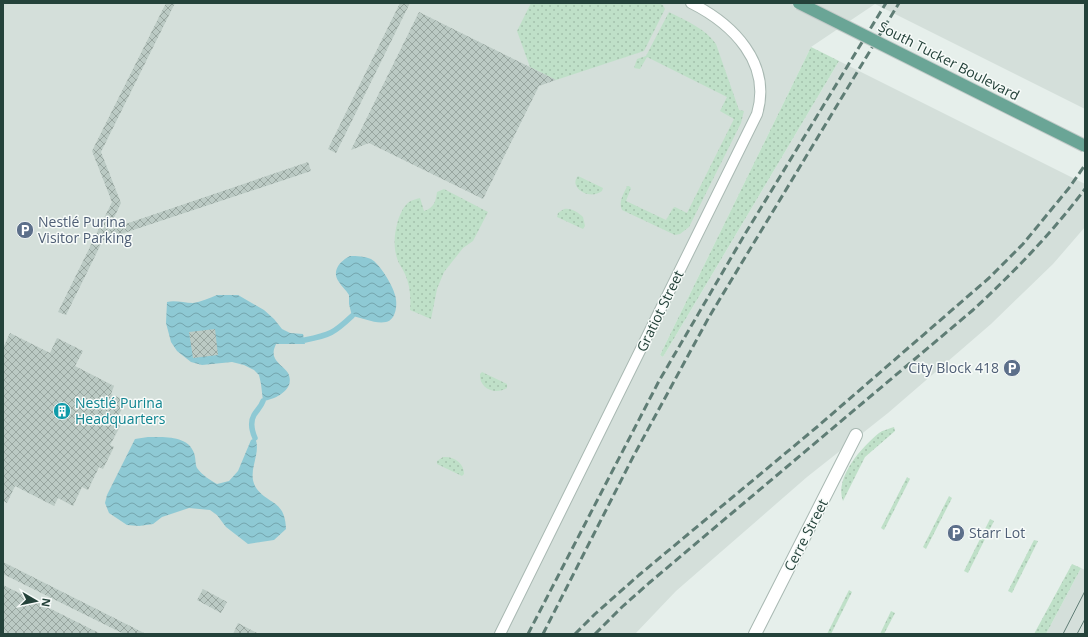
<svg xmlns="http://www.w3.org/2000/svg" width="1088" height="637" font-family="'Open Sans',sans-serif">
<defs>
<pattern id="grass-dots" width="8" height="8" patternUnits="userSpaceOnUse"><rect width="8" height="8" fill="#bfe0c8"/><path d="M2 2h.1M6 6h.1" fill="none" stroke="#a4c1ad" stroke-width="1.8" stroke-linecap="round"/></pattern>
<pattern id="water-waves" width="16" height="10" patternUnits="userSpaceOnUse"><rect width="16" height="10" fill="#8ec9d4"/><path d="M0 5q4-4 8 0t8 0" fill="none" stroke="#74a5ad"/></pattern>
<pattern id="building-cross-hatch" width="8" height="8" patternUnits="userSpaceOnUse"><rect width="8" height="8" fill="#bbcac4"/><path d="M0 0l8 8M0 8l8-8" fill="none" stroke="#98a6a0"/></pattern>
</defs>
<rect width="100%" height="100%" fill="#e6efeb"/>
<g fill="#d4dfda">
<polygon points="3,3 1085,3 1085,109 875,4 811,47 660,355 663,357 839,61 1085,184 1085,227 1053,264 991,324 888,413 807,477 676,591 635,634 3,634"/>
<polygon points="1081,568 1085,570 1085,634 1046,634"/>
</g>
<g fill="url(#grass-dots)">
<polygon points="531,3 658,3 663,5 665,9 644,51 556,80 530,67 517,31"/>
<path d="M669,12C686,21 705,28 716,44L739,110L744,111L741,123L689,227L680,234L675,235L622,210C618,201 624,194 627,186H629L631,188L626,201L666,220L673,208L675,207L687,213L734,119L720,111L727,97L647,57L640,69L634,68L637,59L646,56Z"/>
<polygon points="811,47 839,61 663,357 660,355"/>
<path d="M578,176L603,188L602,191C589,201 568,187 578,176Z"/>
<path d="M444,189L488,212L473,241L463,248L444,272L437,289L431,319L410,310C411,297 410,285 405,274C402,267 397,262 396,254C392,241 397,211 409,202C412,200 416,199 420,198L424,211C434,208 436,201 437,192Z"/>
<path d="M564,209C572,208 577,212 583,217L585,226L583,229L557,217L558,213Z"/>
<path d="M482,372L507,384V388C495,395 479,389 480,374Z"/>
<path d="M894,427L895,431L865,457L843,501C834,477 862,447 879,433C883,430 889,429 894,427Z"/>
<path d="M443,457C454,456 464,463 464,474L462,476L437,464V461Z"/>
<polygon points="907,477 910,479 884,530 881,528"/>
<polygon points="949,496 952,498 926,549 923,547"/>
<polygon points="990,519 994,521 968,573 964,571"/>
<polygon points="1034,540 1038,541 1012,593 1008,591"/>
<polygon points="1072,564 1081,568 1046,634 1034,634"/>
<polygon points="849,590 852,592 831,634 827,634"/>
<polygon points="891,611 895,613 884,634 880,634"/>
</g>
<g fill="url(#water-waves)">
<path d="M350,256C357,256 364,256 371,259C380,264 393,286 395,295C398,304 396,320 386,322C375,324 363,318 352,316L349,304V295C346,290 342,287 339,282C331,271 340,261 350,256Z"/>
<path d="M217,295H238L264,310L274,319L282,329L290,333L303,334L305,344H276C274,349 273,351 274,356C276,363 284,367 288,373C296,389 276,399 263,401L261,384L259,375L254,370L244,365L232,362L202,365L191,362L177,351L171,342L166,323L167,302C175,300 184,303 193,303C201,302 209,298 217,295Z"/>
<path d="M148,437C163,437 188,435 194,453C196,458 195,464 197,468C202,475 210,480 217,484L229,481L238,471L251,440L255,438C262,453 247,470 255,486C266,505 285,498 286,529L274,540L248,544L226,527L217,515L210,510L189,508L162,517L153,524L139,526L127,525L109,513L105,503L107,495L135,439Z"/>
</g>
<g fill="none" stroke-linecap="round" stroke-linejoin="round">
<g stroke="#8ec9d4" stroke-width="5.5">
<path d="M305,340C330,335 334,333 352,316"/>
<path d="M255,438C252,431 250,422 254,415C257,410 261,407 263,401"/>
</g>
</g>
<g fill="url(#building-cross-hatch)">
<polygon points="166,3 175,3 101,152 121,203 108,230 308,162 311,171 103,240 66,315 58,312 112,202 92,151"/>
<polygon points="400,3 410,3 336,153 328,149"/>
<polygon points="419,12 556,80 539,86 483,199 369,143 351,150"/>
<polygon points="215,329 218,355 193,358 189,332"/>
<polygon points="10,333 50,353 57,338 83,351 75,366 114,386 111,394 126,401 116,420 122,423 110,445 114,447 103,469 99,467 88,490 82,487 73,506 58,498 54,506 15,486 7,503 3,501 3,348"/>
<polygon points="3,562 146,634 124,634 3,574"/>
<polygon points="3,585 101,634 3,634"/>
<polygon points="203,589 227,602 221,613 197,600"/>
<polygon points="238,623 259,634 233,634"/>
</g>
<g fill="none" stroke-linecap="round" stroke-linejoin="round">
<defs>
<path id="lane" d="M500,634L757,114C772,63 733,24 691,3"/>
<polyline id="street" points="755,634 856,435"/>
</defs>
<use href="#lane" stroke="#a8b8b2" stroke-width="12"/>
<use href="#street" stroke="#a8b8b2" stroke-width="14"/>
<use href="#lane" stroke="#fff" stroke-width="10"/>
<use href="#street" stroke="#fff" stroke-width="12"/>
<g stroke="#5f7d75" stroke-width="1">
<polyline points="1063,634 1085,591"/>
<polyline points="1077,634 1085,619"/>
</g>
<g stroke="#5f7d75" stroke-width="3" stroke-dasharray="8 4" stroke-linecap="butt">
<polyline points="528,634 659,381 745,234 886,3"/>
<polyline points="543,634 634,455 709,317 899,3"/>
<polyline points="575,634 595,614 639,575 817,427 989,278 1023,244 1069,188 1085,165"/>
<path d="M595,634L622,607L649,583L973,310C1014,272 1051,234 1085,189"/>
</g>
<defs>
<polyline id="primary-bridge" points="799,3 1085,146"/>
</defs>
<use href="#primary-bridge" stroke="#c2cac8" stroke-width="14" stroke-linecap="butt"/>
<use href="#primary-bridge" stroke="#6aa596" stroke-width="12"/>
</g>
<defs>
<symbol id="parking-disc" viewBox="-11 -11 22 22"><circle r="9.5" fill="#5c6f8a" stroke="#f7fbf9"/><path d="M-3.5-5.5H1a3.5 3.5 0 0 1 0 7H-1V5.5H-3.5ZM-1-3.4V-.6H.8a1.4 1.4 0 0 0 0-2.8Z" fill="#fff"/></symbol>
<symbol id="building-disc" viewBox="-11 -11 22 22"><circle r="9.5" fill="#0f9aa8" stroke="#f7fbf9"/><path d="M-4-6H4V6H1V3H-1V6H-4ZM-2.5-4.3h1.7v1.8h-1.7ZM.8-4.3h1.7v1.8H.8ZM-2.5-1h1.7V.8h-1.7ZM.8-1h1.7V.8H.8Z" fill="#fff"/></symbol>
</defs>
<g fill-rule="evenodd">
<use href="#parking-disc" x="15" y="220" width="20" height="20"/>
<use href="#parking-disc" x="1002" y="358" width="20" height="20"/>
<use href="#building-disc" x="52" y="401" width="20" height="20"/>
<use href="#parking-disc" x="946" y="523" width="20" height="20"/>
</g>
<g text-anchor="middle" stroke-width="3" stroke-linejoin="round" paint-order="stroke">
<g font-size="14" fill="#24423a" stroke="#f7fbf9">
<text transform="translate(949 61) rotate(27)" y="5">South Tucker Boulevard</text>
<text transform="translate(660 311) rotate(-64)" y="5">Gratiot Street</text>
<text transform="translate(806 535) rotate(-63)" y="5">Cerre Street</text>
</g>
<g font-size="14" fill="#4e5e75" stroke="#f7fbf9" text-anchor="start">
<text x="38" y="227">Nestlé Purina<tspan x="38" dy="16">Visitor Parking</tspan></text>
<text x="999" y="373" text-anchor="end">City Block 418</text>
<text x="969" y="538">Starr Lot</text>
</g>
<g font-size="14" fill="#0d838f" stroke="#f7fbf9" text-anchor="start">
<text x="75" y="408">Nestlé Purina<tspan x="75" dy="16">Headquarters</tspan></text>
</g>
</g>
<rect width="1088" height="637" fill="none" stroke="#24423a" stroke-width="8"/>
<g transform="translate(36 601) rotate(99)" stroke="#f7fbf9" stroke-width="3" paint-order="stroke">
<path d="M0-3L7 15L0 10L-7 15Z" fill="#24423a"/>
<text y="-6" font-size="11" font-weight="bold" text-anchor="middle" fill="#24423a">N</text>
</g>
</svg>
